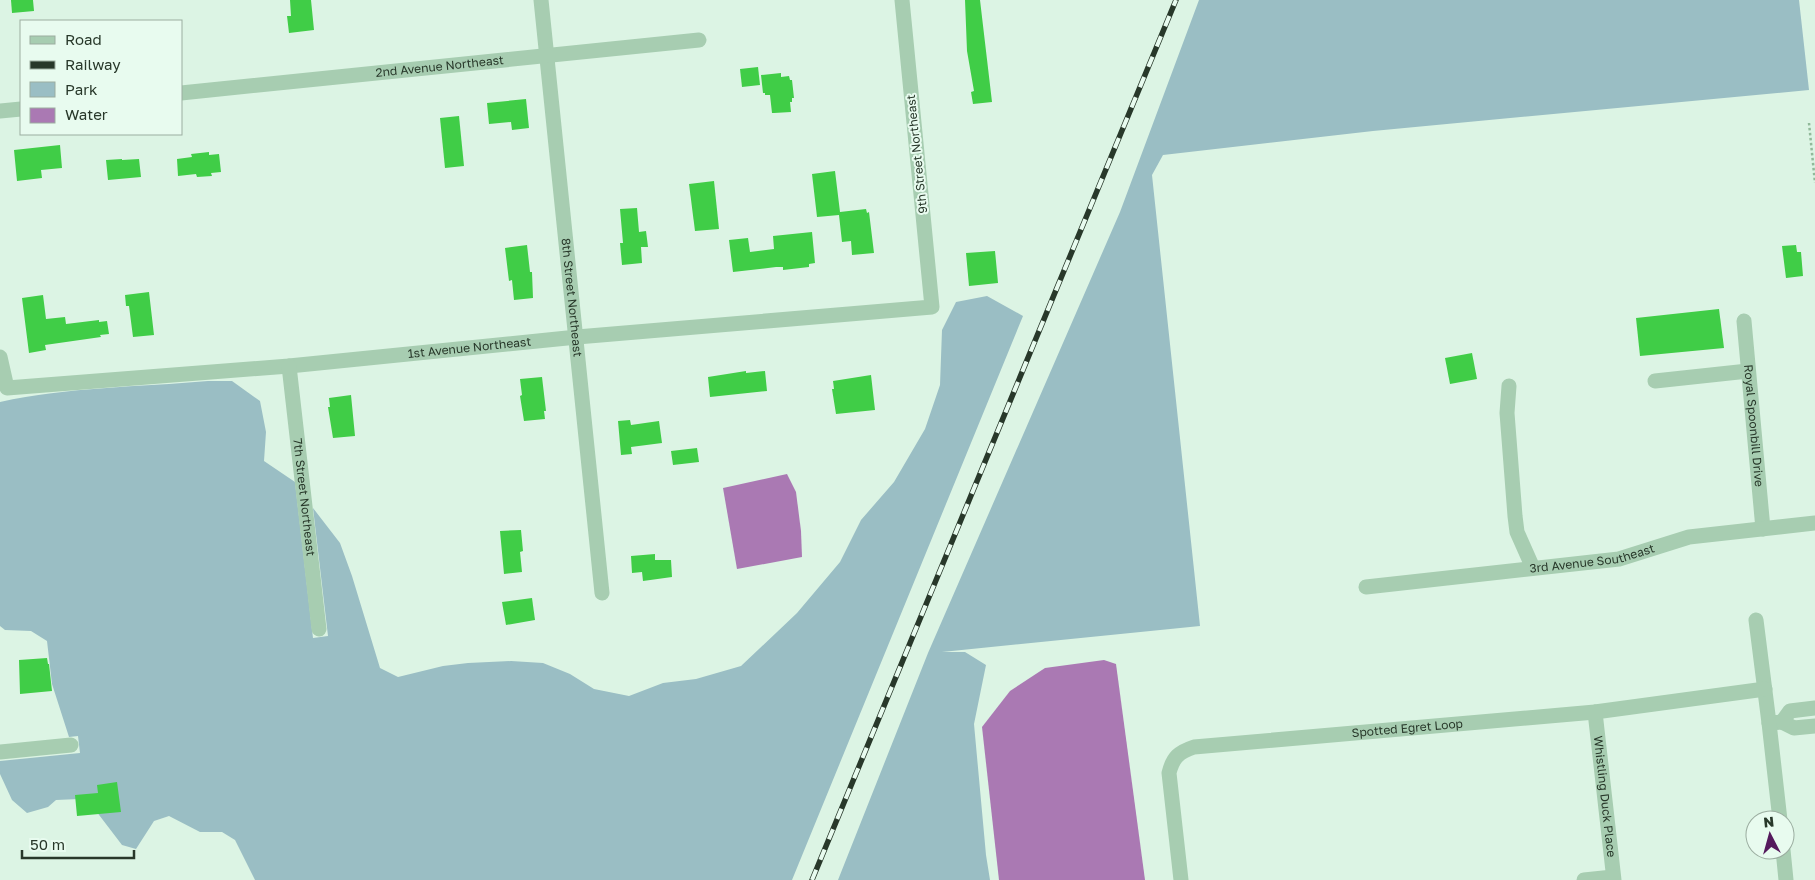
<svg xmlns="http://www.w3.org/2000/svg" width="1815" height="880" font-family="'Golos Text',sans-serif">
<rect width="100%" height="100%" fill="#dcf4e4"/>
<g fill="#9abec4">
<polygon points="1199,0 1799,0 1809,90 1373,131 1163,155 1152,175 1200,626 942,652 965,652 986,665 974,724 986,855 990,880 838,880 928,653 1120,212"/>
<path d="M987,296L1023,316L792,880H255L235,840L222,832H200L169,816L154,821L136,849L122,845L93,807L79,799L56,800L48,807L27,813L12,800L0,774V761L80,753L78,736L69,737L52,684L47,641L31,631L5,630L0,626V402C68,387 139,387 208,381H232L260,401L266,432L264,461L295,482L313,638L328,636L313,508L340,543L352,576L380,668L398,677L443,666L468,663L511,661L543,663L570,674L594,689L629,696L663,683L696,679L741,666L797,613L840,562L861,520L894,482L925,429L940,385L942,330L956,302Z"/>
</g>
<g fill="#aa79b3">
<polygon points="787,474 796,492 801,531 802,557 737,569 723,488"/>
<polygon points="1104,660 1116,664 1145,880 999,880 982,727 1010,691 1045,668"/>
</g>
<g fill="#40cd47">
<polygon points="11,0 33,0 34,11 12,13"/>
<polygon points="290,0 311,0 314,30 289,33 287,16 291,16"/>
<polygon points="965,0 980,0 992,102 973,104 971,92 974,91 967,51"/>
<polygon points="758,67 760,85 742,87 740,69"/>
<polygon points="781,73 781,77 789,76 790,80 792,80 794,98 792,98 792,102 790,102 791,112 774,113 772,113 770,95 765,95 765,93 763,93 761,75"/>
<polygon points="526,99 529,128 512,130 511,122 489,124 487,103"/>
<polygon points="459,116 464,166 445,168 440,118"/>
<polygon points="60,145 62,168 41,170 42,178 17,181 14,150"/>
<polygon points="209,152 209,155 219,154 221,172 211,173 212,176 197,177 196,174 178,176 177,159 192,157 191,154"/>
<polygon points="122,159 122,160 139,159 141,177 108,180 106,160"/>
<polygon points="835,171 840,212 866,209 867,213 869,212 874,253 852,255 851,241 842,242 839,215 817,217 812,174"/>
<polygon points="714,181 719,229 695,231 689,184"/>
<polygon points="637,208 639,232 646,231 648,247 641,247 642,263 622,265 620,243 623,243 620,209"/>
<polygon points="812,232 815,263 809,264 809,267 783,270 783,267 776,267 733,272 729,240 748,238 750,252 774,249 773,236"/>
<polygon points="527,245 530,272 532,272 533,298 514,300 512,280 509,281 505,248"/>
<polygon points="1796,245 1797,252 1801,252 1803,276 1786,278 1782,246"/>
<polygon points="995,251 998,283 969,286 966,253"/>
<polygon points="149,292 154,335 133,337 129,306 126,306 125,295"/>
<polygon points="43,295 46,319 65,317 66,324 99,320 99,322 107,321 109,334 100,335 101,337 45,345 46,350 29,353 22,298"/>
<polygon points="1719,309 1724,348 1640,356 1636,318"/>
<polygon points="1472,353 1477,379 1450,384 1445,358"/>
<polygon points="746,371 746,373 765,371 767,391 710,397 708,377"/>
<polygon points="871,375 875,410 836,414 832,389 834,389 833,381"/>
<polygon points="542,377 546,411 544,411 545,419 524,421 520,396 522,395 520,379"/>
<polygon points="351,395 355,436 333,438 328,407 330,407 329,398"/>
<polygon points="630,420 631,425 659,421 662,443 631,447 632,454 621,455 618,421"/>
<polygon points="697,448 699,462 673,465 671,451"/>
<polygon points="521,530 523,551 520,552 522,572 504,574 500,531"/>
<polygon points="655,554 655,560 671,560 672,577 643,581 642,572 632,573 631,556"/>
<polygon points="532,598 535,620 506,625 502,602"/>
<polygon points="47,658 48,664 49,664 52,691 20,694 19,660"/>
<polygon points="117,782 121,812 77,816 75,795 98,793 97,785"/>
</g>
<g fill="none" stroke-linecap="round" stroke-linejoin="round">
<polyline stroke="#91b99a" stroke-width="2.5" stroke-dasharray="2.5 2.5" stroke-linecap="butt" points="1809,123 1815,183"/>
<g stroke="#a7cdb1" stroke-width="15">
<path id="s1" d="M541,0L602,593"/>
<path id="s2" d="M181,93L699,40"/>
<polyline points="0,111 21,109"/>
<path id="s3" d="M1744,321L1763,529"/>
<path id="s4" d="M0,357L7,388L289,366L577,337L932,307L902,0"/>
<path id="s5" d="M289,366L319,629"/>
<polyline points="1655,381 1748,371"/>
<polyline points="1509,386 1507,413 1515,516 1517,532 1533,568"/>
<path id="s6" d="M1366,587L1619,559L1689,537L1815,523"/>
<polyline points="1756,620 1769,723 1782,722"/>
<polyline points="1815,708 1790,711 1782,722 1794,728 1815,726"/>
<path id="s7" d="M1595,712L1614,880"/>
<polyline points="1769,723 1780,820"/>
<polyline points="0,752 71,745"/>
<polyline points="1783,850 1786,880"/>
<path id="s8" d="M1181,880L1169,773C1173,757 1179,752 1194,747L1595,712L1765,689"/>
<polyline points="1584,880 1613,877"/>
</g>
<defs>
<polyline id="rail" points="812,880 1176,0"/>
</defs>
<use href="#rail" stroke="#28382a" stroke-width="5.5"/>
<use href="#rail" stroke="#e8fbef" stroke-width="4" stroke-dasharray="11" stroke-linecap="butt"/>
</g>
<g text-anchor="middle" stroke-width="4" stroke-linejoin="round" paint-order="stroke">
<g font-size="12" fill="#28382a" stroke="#e8fbef">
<text dy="4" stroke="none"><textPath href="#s2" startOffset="260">2nd Avenue Northeast</textPath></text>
<text transform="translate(917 154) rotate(-96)" y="4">9th Street Northeast</text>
<text dy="4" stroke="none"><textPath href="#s1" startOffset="299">8th Street Northeast</textPath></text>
<text dy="4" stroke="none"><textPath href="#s4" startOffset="496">1st Avenue Northeast</textPath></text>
<text dy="4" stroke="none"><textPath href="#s3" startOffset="105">Royal Spoonbill Drive</textPath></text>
<text dy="4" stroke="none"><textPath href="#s5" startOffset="132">7th Street Northeast</textPath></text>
<text dy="4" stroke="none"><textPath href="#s6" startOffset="228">3rd Avenue Southeast</textPath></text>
<text dy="4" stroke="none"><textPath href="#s8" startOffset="360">Spotted Egret Loop</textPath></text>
<text dy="4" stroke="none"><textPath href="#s7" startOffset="85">Whistling Duck Place</textPath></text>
</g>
</g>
<rect x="20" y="20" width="162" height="115" fill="#e8fbef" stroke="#9bada0"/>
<rect x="30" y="36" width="25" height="8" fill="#a7cdb1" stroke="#9bada0"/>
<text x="65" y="45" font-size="15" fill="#28382a">Road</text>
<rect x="30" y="61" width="25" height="8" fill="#28382a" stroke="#9bada0"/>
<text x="65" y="70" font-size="15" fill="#28382a">Railway</text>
<rect x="30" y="82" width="25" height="15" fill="#9abec4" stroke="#9bada0"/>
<text x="65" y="95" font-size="15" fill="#28382a">Park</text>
<rect x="30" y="108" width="25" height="15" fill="#aa79b3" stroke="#9bada0"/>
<text x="65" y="120" font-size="15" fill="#28382a">Water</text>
<g transform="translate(1770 835) rotate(354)"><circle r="24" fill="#e8fbef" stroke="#9bada0"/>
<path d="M0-4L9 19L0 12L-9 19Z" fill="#551a5d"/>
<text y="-8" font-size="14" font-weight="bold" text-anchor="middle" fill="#28382a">N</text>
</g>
<path d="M22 850v8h112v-8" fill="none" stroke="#28382a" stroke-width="2.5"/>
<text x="30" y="850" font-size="15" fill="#28382a" stroke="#e8fbef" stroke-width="4" paint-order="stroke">50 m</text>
</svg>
